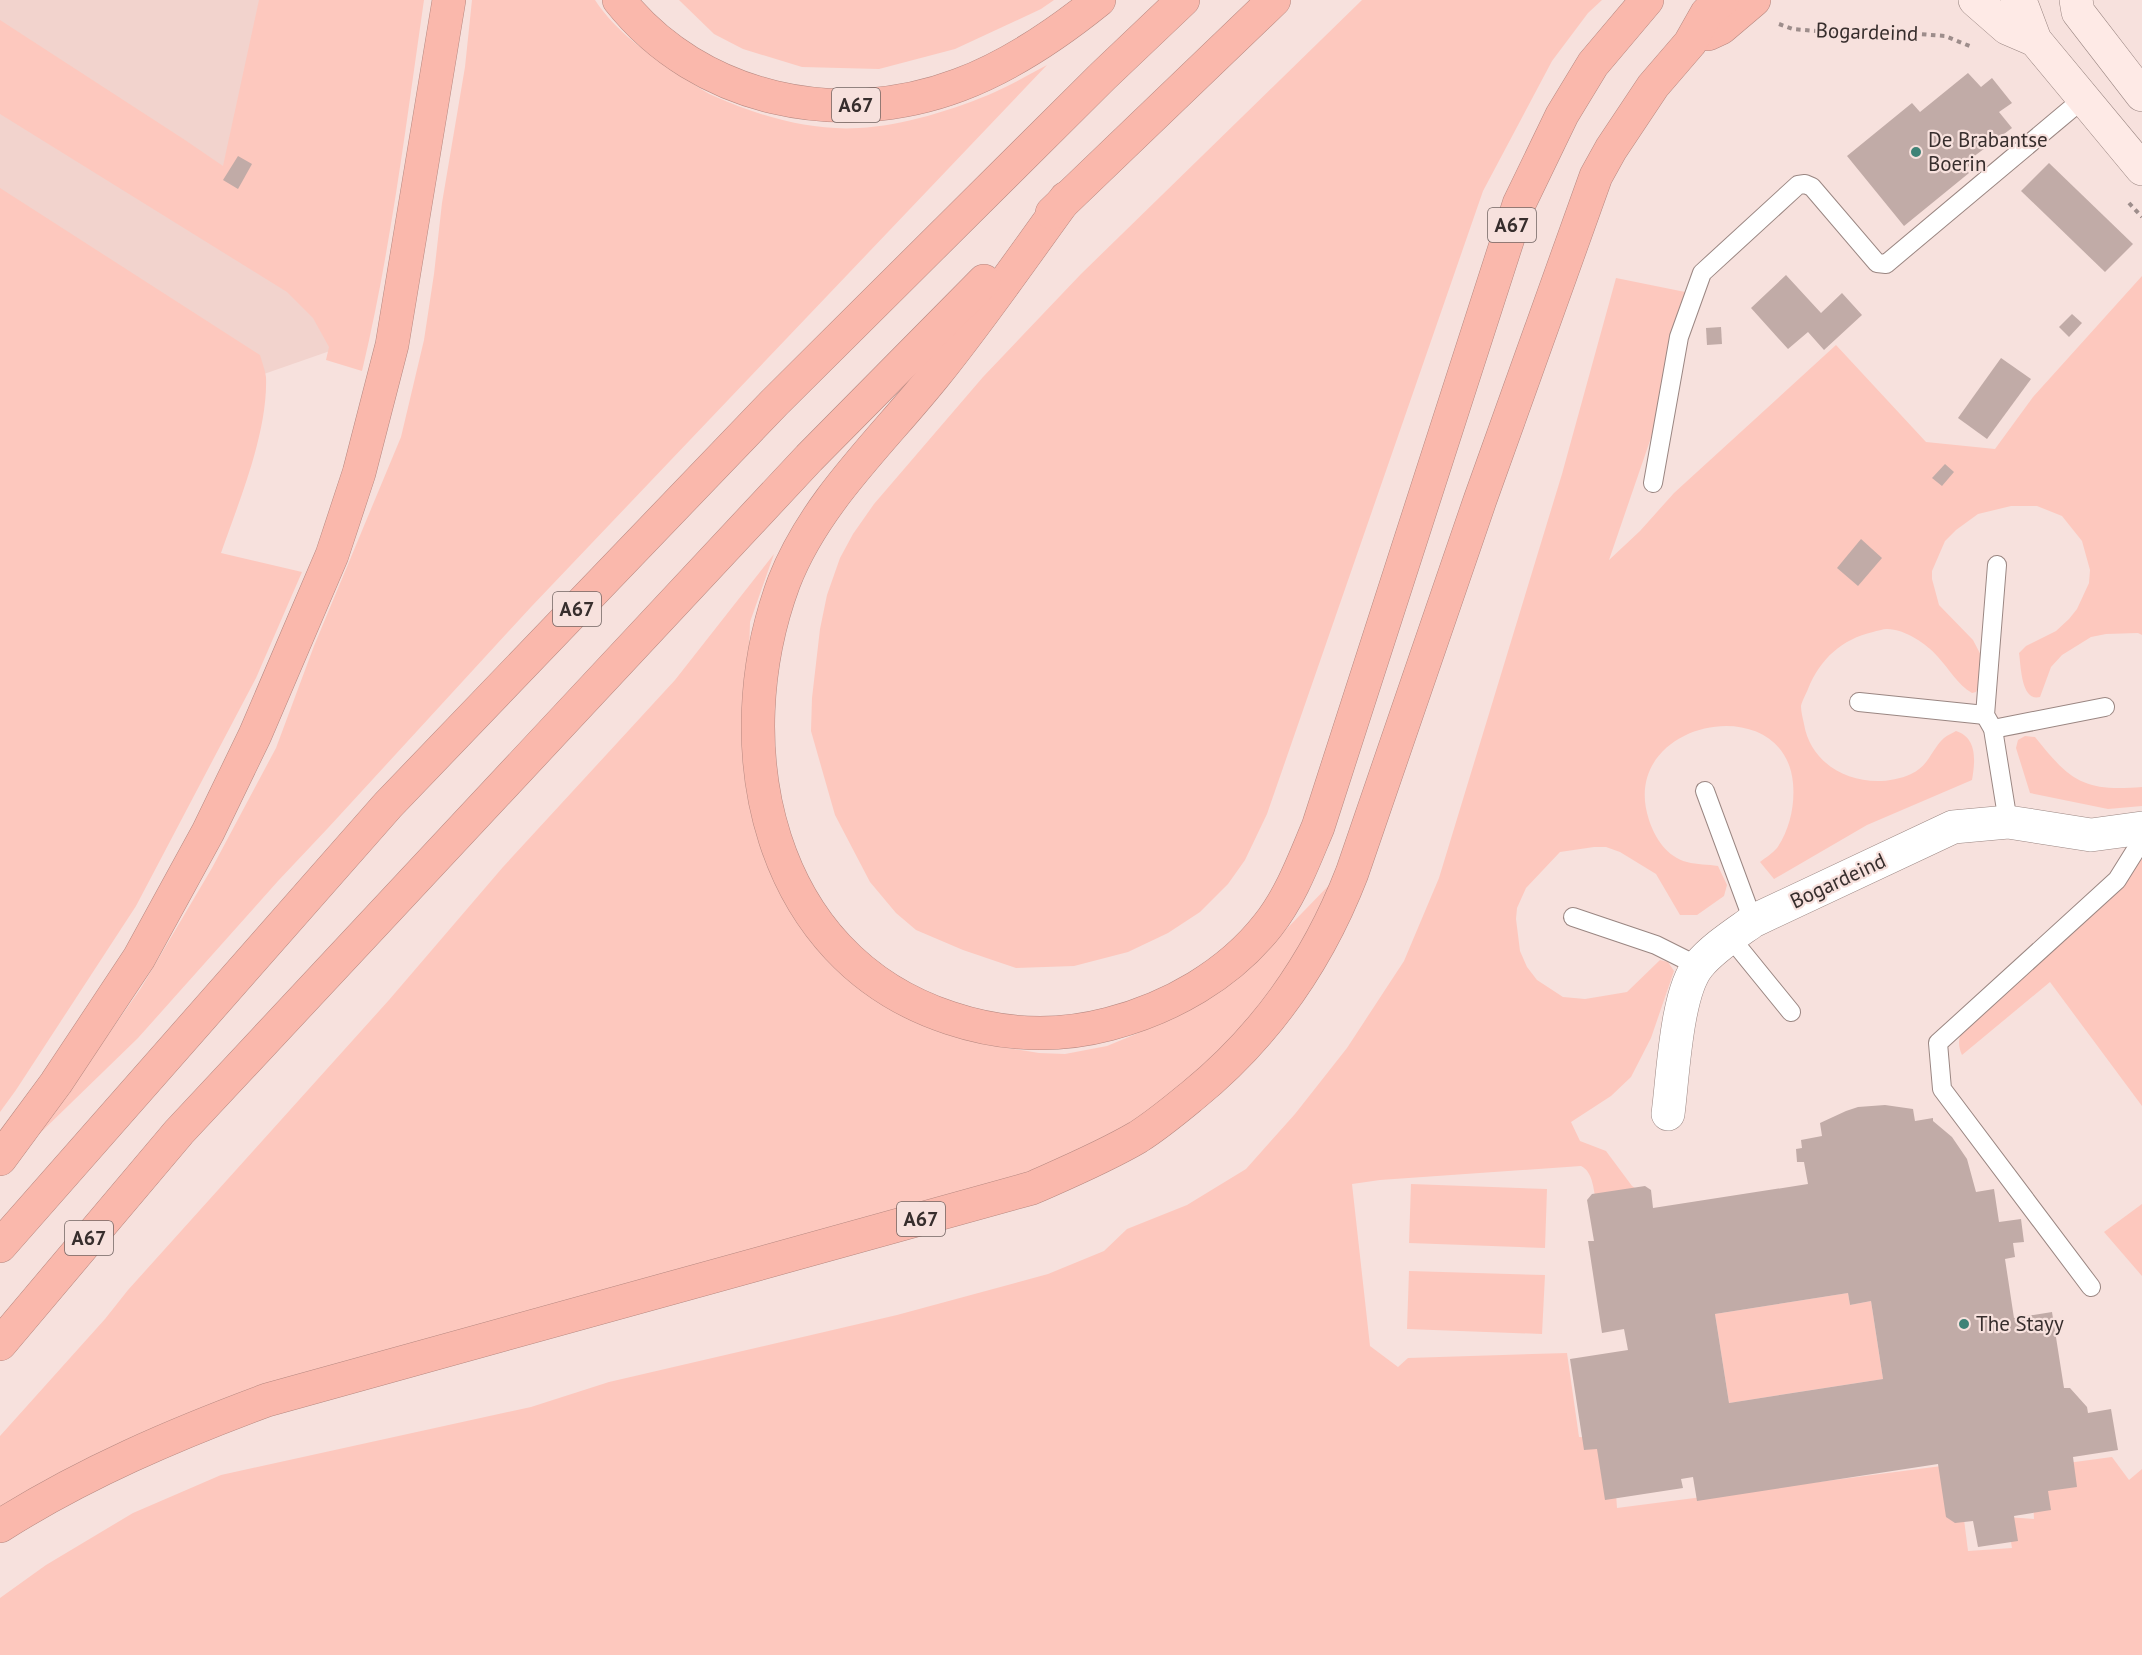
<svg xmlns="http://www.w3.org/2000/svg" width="2142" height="1655" font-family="'PT Sans',sans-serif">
<rect width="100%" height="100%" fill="#f7e1dd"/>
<polygon fill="#f2d3cd" points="0,0 331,0 347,345 244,381 0,238"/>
<g fill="#fdc8be">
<path d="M259,0H424C406,124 391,249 362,371L326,360L329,347L313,318L287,292L0,114V20L185,140L223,166Z"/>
<path d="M472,0H595C616,32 648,54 680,74C691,82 702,91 714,96C759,116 809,131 859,128C901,126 957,109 995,92C1013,84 1030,74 1047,65L531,607L328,828L278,881L138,1038L36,1137L141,988L212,868L276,748L314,646L401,437L424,340L434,274L442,203L465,67Z"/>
<polygon points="679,0 1054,0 1041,9 955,49 879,69 802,67 743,49 714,34"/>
<polygon points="1362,0 1602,0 1588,13 1552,61 1483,191 1267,814 1245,860 1228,884 1200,912 1168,933 1128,952 1074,966 1016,968 963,950 916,930 896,913 870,882 835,815 811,731 812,698 820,629 827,595 840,558 853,534 874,504 983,377 1081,274"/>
<path d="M0,188L260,355C262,362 265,370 266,377C268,433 239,501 221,553L302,572L256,678L136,906L16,1090L0,1112Z"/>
<path d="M2142,276V635L2138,633L2106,634L2091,637L2062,655L2051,667L2040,697C2021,702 2021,666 2019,653L2026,646L2056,631L2069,619L2077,609L2089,583L2090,570L2082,541L2062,516L2037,506H2011L1978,514L1956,530L1945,541L1932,571V579L1939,605L1973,640L1985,663V672L1976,692L1972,693C1957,684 1950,670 1938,657C1927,644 1905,629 1887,629C1883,629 1877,631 1873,632C1842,639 1820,659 1808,689C1806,694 1802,701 1801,706C1801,712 1803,719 1804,724C1812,773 1869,793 1911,774C1929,766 1931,750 1944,738C1947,735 1953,733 1956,731C1978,738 1975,762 1972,780L1867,825L1774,879L1760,862C1765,858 1773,853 1777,848C1790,829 1795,805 1793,783C1784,687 1616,721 1649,820C1655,838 1667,857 1687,862C1697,865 1708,864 1718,866L1727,885L1724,896L1697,915H1680L1656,874L1620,852L1606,847H1594L1560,852L1526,888L1517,908L1516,919L1520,951L1527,967L1537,980L1563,997L1585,999L1627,992L1660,960L1668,962L1674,971L1651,1038L1631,1077L1611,1096L1571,1122L1580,1141L1606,1151L1632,1186L1651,1199L1596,1200C1593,1188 1593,1172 1581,1166L1380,1180L1352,1184L1370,1346L1398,1367L1408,1358L1567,1353L1579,1437L1612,1438L1617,1508L1957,1464L1968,1551L2012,1548L2007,1517L2034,1519L2031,1468L2112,1457L2129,1480L2142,1469V1655H0V1598L46,1565L133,1513L221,1475L531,1407L609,1382L897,1315L1048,1274L1104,1251L1127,1229L1187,1205L1246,1169L1295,1114L1347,1048L1404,961L1439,878L1562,474L1616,278L1700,295L1609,560L1640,531L1674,493L1836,345L1926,442L1995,449L2033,397Z"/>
<polygon points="774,554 750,622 746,758 796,901 989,1045 1039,1053 1065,1054 1107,1046 1136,1034 1196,1003 1267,949 1334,880 1309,945 1251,1023 1166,1103 1092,1148 1031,1174 281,1384 0,1513 0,1436 105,1319 128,1290 389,1000 503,867 675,680"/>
<path d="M2025,736L2035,737C2070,781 2084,792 2142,787V806L2108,809L2030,793L2016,748L2018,740Z"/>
<path d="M2142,846V1106L2050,982L1962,1055C1956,1041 1960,1035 1967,1023Z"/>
<polygon points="1411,1184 1547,1189 1545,1248 1409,1243"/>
<polygon points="2142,1204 2142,1276 2104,1232"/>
<polygon points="1409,1271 1545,1275 1542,1334 1407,1329"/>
<polygon points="1848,1293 1850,1305 1871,1301 1883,1379 1729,1403 1715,1314"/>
</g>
<g fill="#c1aba7" fill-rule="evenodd">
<polygon points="1968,73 1981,87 1992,78 2012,103 1999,112 2012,128 1969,160 1972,164 1965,169 1969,173 1904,226 1847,156 1912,103 1920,112"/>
<polygon points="238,156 252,164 238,189 223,180"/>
<polygon points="2049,163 2133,244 2105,272 2021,191"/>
<polygon points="1786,275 1821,313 1842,293 1862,315 1824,350 1808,332 1788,349 1751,308"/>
<polygon points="2072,314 2082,323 2069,337 2059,327"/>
<polygon points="1721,327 1722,344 1707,345 1706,328"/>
<polygon points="2001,358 2031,379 1987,439 1958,418"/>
<polygon points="1945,464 1954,472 1942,486 1932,478"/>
<polygon points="1861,539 1882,558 1858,586 1837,568"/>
<path d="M1885,1105L1913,1109L1915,1121L1933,1118V1121L1952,1137L1967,1159L1976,1192L1994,1189L1999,1222L2021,1219L2024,1242L2013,1243L2015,1257L2005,1259L2014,1318L2052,1312L2064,1388H2070L2087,1407L2088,1413L2111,1409L2118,1450L2073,1457L2077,1487L2048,1491L2051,1510L2014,1516L2018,1541L1978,1547L1973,1521L1955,1523L1946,1517L1938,1464L1697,1501L1693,1477L1681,1479L1683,1488L1605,1500L1597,1449L1584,1450L1570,1359L1628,1350L1624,1329L1602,1333L1588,1241H1594L1587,1200L1592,1194L1645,1186L1651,1190L1653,1208L1808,1184L1804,1162H1797L1796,1149L1802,1148L1801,1140L1822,1136L1820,1123L1846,1111L1858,1107ZM1848,1293L1850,1305L1871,1301L1883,1379L1729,1403L1715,1314Z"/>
</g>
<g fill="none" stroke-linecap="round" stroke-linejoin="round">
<defs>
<g id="service">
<polyline points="1653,483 1679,337 1702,273 1798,185 1805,184 1812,187 1877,263 1886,264 2084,98"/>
<polyline points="1997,565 1985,715 1993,729 2008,822"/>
<polyline points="1859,702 1985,715"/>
<polyline points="1993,729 2105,707"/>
<polyline points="1705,791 1753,921"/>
<polyline points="1573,917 1656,945 1698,966"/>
<polyline points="1730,937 1791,1012"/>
<polyline points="2091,1287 1942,1089 1938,1043 2117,880 2142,840"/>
</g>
<path id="minor" d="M1668,1114C1673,1077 1676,992 1699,965C1713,948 1735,934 1753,921L1953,827L2008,822L2091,835L2142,828"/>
<g id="secondary">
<polyline points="1975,0 2007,28 2035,40"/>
<polyline points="2017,0 2023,8 2035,40 2142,169"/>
<polyline points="2076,0 2078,12 2142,95"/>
</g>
<g id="motorway">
<path d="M619,0C699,101 840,130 959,85C1010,66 1057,34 1099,0"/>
<polyline points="1708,34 1721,28 1754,0"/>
<path d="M1066,198C1023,257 981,318 935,375C882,441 815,502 784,582C723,746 766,958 950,1018C1001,1035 1056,1038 1109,1024C1170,1008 1229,975 1268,925C1291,896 1304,860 1318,827L1519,204L1562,115L1593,64L1647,0"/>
<polyline points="1052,213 1274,0"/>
<polyline points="0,1159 56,1083 139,958 208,832 255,735 332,555 359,473 392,345 449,0"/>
<polyline points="0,1246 388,805 774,403 1103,76 1183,0"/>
<polyline points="0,1344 179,1132 809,458 984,281"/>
<path d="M0,1526C84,1473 175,1434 267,1400L1032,1188C1068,1172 1104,1157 1138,1137C1157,1125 1175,1110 1192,1096C1266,1036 1318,961 1352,873L1480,500L1596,176L1611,149L1653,86L1690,43L1707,13L1722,0"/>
</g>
</defs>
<use href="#service" stroke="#9a8682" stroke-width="20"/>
<use href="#minor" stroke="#9a8682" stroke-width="34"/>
<use href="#secondary" stroke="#9a8682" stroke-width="34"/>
<use href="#motorway" stroke="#b68880" stroke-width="34"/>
<g stroke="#9d8d8b" stroke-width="4" stroke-dasharray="4.5 4.5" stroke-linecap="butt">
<polyline points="1779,24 1793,29 1816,31 1894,32 1945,36 1972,47"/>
<polyline points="2129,203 2142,217"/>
</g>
<use href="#service" stroke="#fff" stroke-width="18"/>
<use href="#minor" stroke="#fff" stroke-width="33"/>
<use href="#secondary" stroke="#feeae6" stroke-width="33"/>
<use href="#motorway" stroke="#fab8ac" stroke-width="33"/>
</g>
<g fill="#3f8377" stroke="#f7e1dd" stroke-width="2">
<circle cx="1916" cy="152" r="6"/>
<circle cx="1964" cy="1324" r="6"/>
</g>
<g text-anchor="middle" stroke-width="4.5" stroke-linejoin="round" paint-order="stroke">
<g fill="#f7e1dd" stroke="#716462" stroke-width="1.5">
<rect x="832" y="88" width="48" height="34" rx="4.5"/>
<rect x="1488" y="208" width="48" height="34" rx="4.5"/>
<rect x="553" y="592" width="48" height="34" rx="4.5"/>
<rect x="897" y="1202" width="48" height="34" rx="4.5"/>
<rect x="65" y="1221" width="48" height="34" rx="4.5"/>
</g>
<g font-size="20" font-weight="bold" fill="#372e2d">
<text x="856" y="112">A67</text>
<text x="1512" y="232">A67</text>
<text x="577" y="616">A67</text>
<text x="921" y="1226">A67</text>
<text x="89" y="1245">A67</text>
</g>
<g font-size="21" fill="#372e2d" stroke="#f7e1dd">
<text transform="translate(1867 32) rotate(2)" y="7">Bogardeind</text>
<text transform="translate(1838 881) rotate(-25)" y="7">Bogardeind</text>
</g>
<g font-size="21" fill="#372e2d" stroke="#f7e1dd" text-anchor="start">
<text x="1928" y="147">De Brabantse<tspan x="1928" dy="24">Boerin</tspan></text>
<text x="1976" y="1331">The Stayy</text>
</g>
</g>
</svg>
